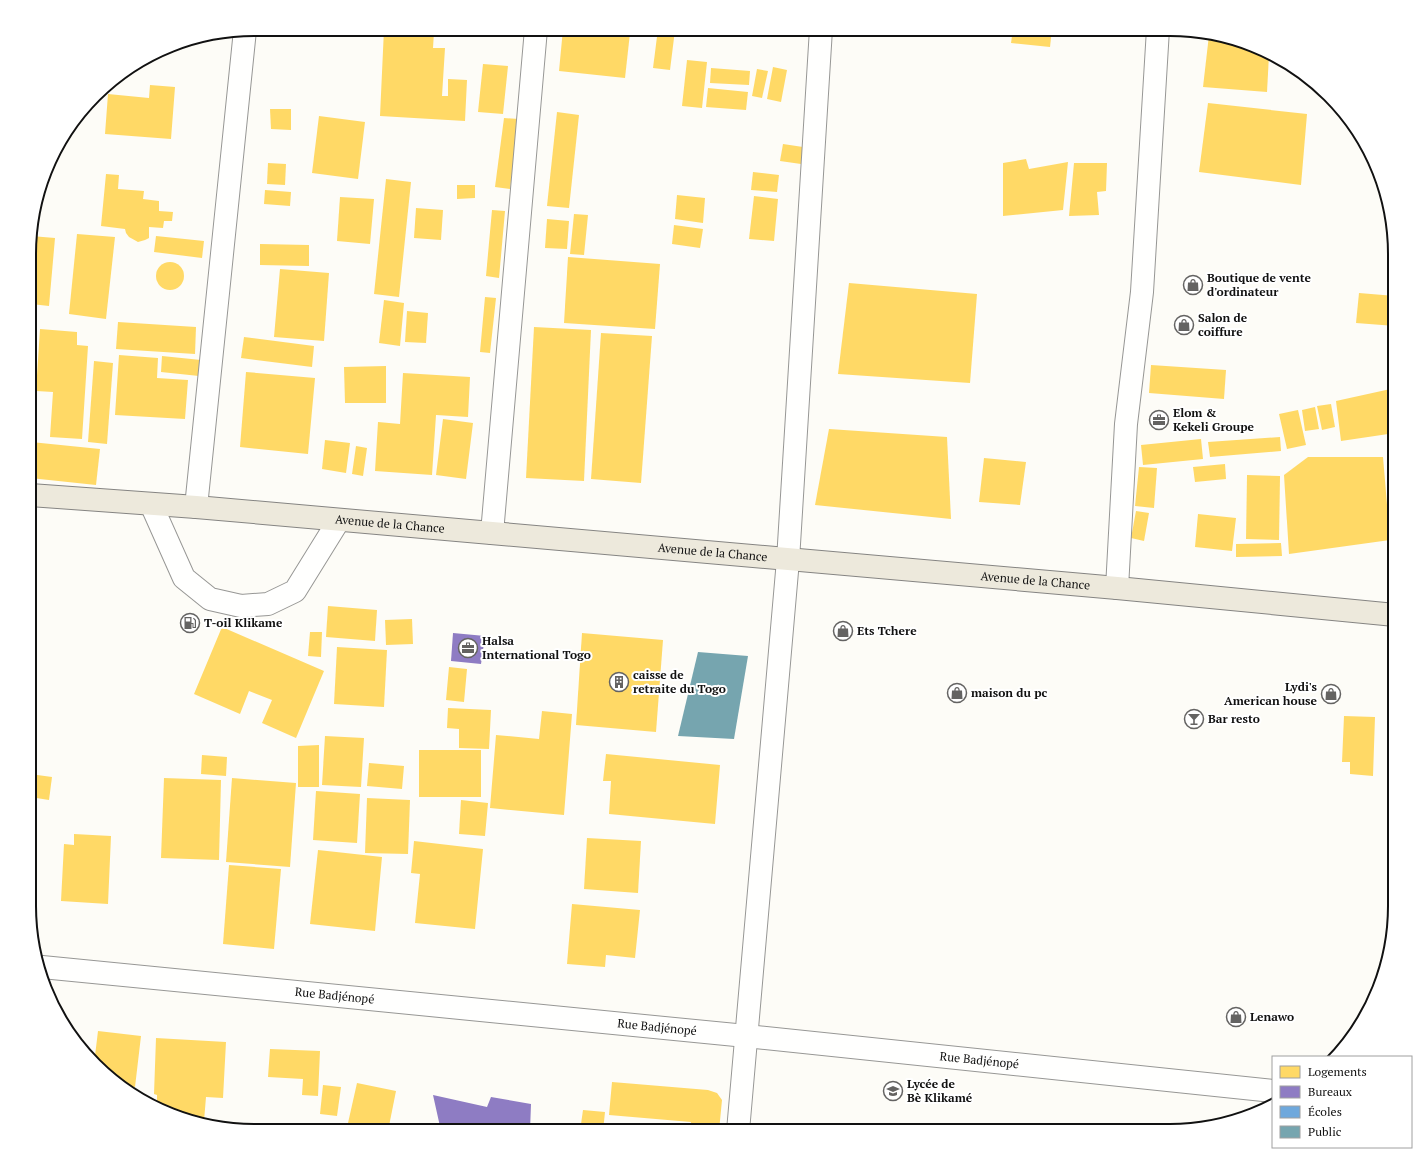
<svg xmlns="http://www.w3.org/2000/svg" width="1424" height="1160" font-family="'PT Serif',serif">
<rect width="100%" height="100%" fill="#fdfcf7"/>
<g fill="#ffd966">
<polygon points="384,29 404,29 403,31 434,32 433,48 445,48 442,96 448,96 448,79 467,80 465,121 380,116"/>
<polygon points="563,29 598,29 630,33 625,78 559,71"/>
<polygon points="658,29 675,30 670,70 653,68"/>
<polygon points="1013,29 1052,29 1050,47 1011,43"/>
<polygon points="1209,35 1257,46 1269,55 1267,92 1203,87"/>
<polygon points="687,60 707,62 702,108 682,106"/>
<polygon points="483,64 508,66 503,114 478,112"/>
<polygon points="773,67 787,70 781,102 767,99"/>
<polygon points="711,68 750,71 749,85 710,83"/>
<polygon points="757,69 768,71 762,98 752,96"/>
<polygon points="150,85 175,87 171,139 105,134 108,94 149,98"/>
<polygon points="708,88 748,92 746,110 706,107"/>
<polygon points="1208,103 1307,114 1301,185 1199,172"/>
<polygon points="270,109 291,109 291,130 271,129"/>
<polygon points="557,112 579,115 569,208 547,206"/>
<polygon points="319,116 365,122 358,179 312,173"/>
<polygon points="504,118 519,119 510,189 495,187"/>
<polygon points="783,144 803,147 801,164 780,161"/>
<polygon points="1026,159 1029,169 1068,162 1063,210 1003,216 1003,163"/>
<polygon points="268,163 286,164 285,185 267,184"/>
<polygon points="1074,163 1107,163 1106,191 1097,192 1099,215 1069,216"/>
<polygon points="753,172 779,175 777,192 751,190"/>
<polygon points="106,174 119,175 118,189 144,191 143,199 159,201 159,211 173,212 172,221 164,221 163,228 149,227 149,238 145,240 138,242 129,237 126,233 125,229 101,226"/>
<polygon points="386,179 411,182 399,297 374,294"/>
<polygon points="457,185 475,185 475,198 457,199"/>
<polygon points="265,190 291,192 290,206 264,204"/>
<polygon points="677,195 705,198 703,223 675,219"/>
<polygon points="754,196 778,199 774,241 749,239"/>
<polygon points="340,197 374,199 370,244 337,241"/>
<polygon points="416,208 443,210 441,240 414,238"/>
<polygon points="492,210 505,211 499,278 486,276"/>
<polygon points="574,214 588,215 584,255 570,254"/>
<polygon points="547,219 569,221 567,249 545,248"/>
<polygon points="674,225 703,229 700,248 672,244"/>
<polygon points="77,234 115,237 106,319 69,314"/>
<polygon points="31,236 55,238 49,306 31,304"/>
<polygon points="156,236 204,241 202,258 154,252"/>
<polygon points="260,244 309,245 309,266 260,265"/>
<polygon points="568,257 660,264 655,329 564,323"/>
<circle cx="170" cy="276" r="14"/>
<polygon points="280,269 329,273 324,341 274,337"/>
<polygon points="849,283 977,294 970,383 838,374"/>
<polygon points="1359,293 1395,296 1395,326 1356,323"/>
<polygon points="485,297 496,298 490,353 480,352"/>
<polygon points="384,300 404,303 400,346 379,343"/>
<polygon points="407,311 428,313 426,343 405,342"/>
<polygon points="118,322 196,327 195,354 116,349"/>
<polygon points="534,327 591,330 584,481 526,478"/>
<polygon points="40,329 77,332 77,345 88,346 82,439 50,437 53,392 36,391"/>
<polygon points="601,333 652,336 641,483 591,479"/>
<polygon points="244,337 314,346 312,367 241,358"/>
<polygon points="119,355 158,358 157,378 188,380 185,419 115,415"/>
<polygon points="162,356 201,360 199,376 161,372"/>
<polygon points="94,361 113,363 107,444 88,442"/>
<polygon points="1151,365 1226,370 1224,399 1149,393"/>
<polygon points="386,366 386,403 345,403 344,367"/>
<polygon points="246,372 315,378 308,454 240,447"/>
<polygon points="403,373 470,377 468,417 436,415 432,475 375,471 378,422 400,424"/>
<polygon points="1395,388 1395,433 1341,441 1336,401"/>
<polygon points="1331,404 1335,427 1322,430 1317,406"/>
<polygon points="1315,407 1319,429 1305,431 1302,410"/>
<polygon points="1298,410 1306,445 1287,449 1279,414"/>
<polygon points="443,419 473,423 466,479 436,475"/>
<polygon points="829,429 947,437 951,519 815,505"/>
<polygon points="1280,437 1281,451 1210,457 1208,442"/>
<polygon points="1201,439 1203,459 1143,465 1141,445"/>
<polygon points="325,440 350,443 346,473 322,469"/>
<polygon points="31,442 100,449 96,485 30,478"/>
<polygon points="356,446 367,448 363,476 352,474"/>
<polygon points="1308,457 1383,457 1390,540 1289,554 1284,475"/>
<polygon points="984,458 1026,462 1020,505 979,502"/>
<polygon points="1225,464 1226,479 1195,482 1193,467"/>
<polygon points="1139,467 1157,468 1154,508 1135,506"/>
<polygon points="1247,475 1280,476 1279,540 1246,539"/>
<polygon points="1136,511 1149,513 1144,541 1131,538"/>
<polygon points="1198,514 1236,518 1232,551 1195,547"/>
<polygon points="1281,543 1282,556 1236,557 1236,544"/>
<polygon points="328,606 377,610 375,641 326,637"/>
<polygon points="412,619 413,644 386,645 385,620"/>
<polygon points="222,627 324,671 296,738 262,723 272,700 249,691 240,714 194,694"/>
<polygon points="310,632 322,632 321,657 308,656"/>
<polygon points="582,633 663,640 656,732 576,725"/>
<polygon points="337,647 387,650 384,707 334,704"/>
<polygon points="449,667 467,669 464,702 446,700"/>
<polygon points="448,708 491,710 489,749 459,748 459,729 447,728"/>
<polygon points="542,711 572,714 564,815 490,808 496,735 539,739"/>
<polygon points="1344,716 1375,717 1373,776 1350,774 1350,762 1342,762"/>
<polygon points="325,736 364,738 361,787 322,785"/>
<polygon points="319,745 319,787 298,787 298,746"/>
<rect x="419" y="750" width="62" height="47"/>
<polygon points="606,754 720,765 715,824 609,814 611,781 603,781"/>
<polygon points="202,755 227,757 226,776 201,774"/>
<polygon points="369,763 404,766 402,789 367,786"/>
<polygon points="30,774 52,777 49,800 30,797"/>
<polygon points="164,778 221,780 219,860 161,858"/>
<polygon points="232,778 296,783 290,867 226,862"/>
<polygon points="316,791 360,794 357,843 313,840"/>
<polygon points="367,798 410,800 408,854 365,853"/>
<polygon points="461,800 488,803 485,836 459,834"/>
<polygon points="74,834 111,836 108,904 61,901 64,844 74,845"/>
<polygon points="587,838 641,841 638,893 584,889"/>
<polygon points="414,841 483,849 475,929 415,923 420,874 411,873"/>
<polygon points="318,850 382,857 375,931 310,924"/>
<polygon points="229,865 281,869 274,949 223,944"/>
<polygon points="572,904 640,910 635,958 606,955 605,967 567,964"/>
<polygon points="98,1031 141,1036 135,1087 126,1086 100,1069 100,1065 94,1064"/>
<polygon points="156,1038 226,1042 223,1098 206,1097 204,1121 167,1114 157,1107 157,1095 154,1094"/>
<polygon points="270,1049 320,1051 318,1096 302,1095 303,1079 268,1077"/>
<polygon points="612,1082 708,1090 717,1093 722,1100 719,1131 690,1131 691,1122 609,1115"/>
<polygon points="357,1083 396,1091 388,1131 348,1123"/>
<polygon points="323,1085 341,1087 337,1116 320,1114"/>
<polygon points="583,1110 605,1112 603,1131 580,1131"/>
</g>
<g fill="#8e7cc3">
<polygon points="453,633 485,636 481,664 451,661"/>
<polygon points="433,1095 487,1107 491,1097 531,1104 530,1131 441,1131"/>
</g>
<polygon fill="#6fa8dc" points="1101,1123 1160,1130 1159,1131 1101,1131"/>
<polygon fill="#76a5af" points="698,652 748,656 734,739 678,736"/>
<g fill="none" stroke-linecap="round" stroke-linejoin="round">
<defs>
<g id="minor">
<polyline points="151,504 184,578 210,599 241,606 268,604 295,591 339,520"/>
<polyline points="196,507 245,30"/>
<polyline points="492,533 536,29"/>
<polyline points="1117,588 1126,424 1142,292 1158,29"/>
<path id="s1" d="M42,967L746,1036L1273,1091"/>
<polyline points="738,1131 788,560 821,29"/>
</g>
<g id="major">
<path id="s2" d="M30,495L196,507L1117,588L1395,615"/>
</g>
</defs>
<use href="#minor" stroke="#979795" stroke-width="24"/>
<use href="#major" stroke="#858482" stroke-width="24"/>
<use href="#minor" stroke="#fffffe" stroke-width="22"/>
<use href="#major" stroke="#ede9dc" stroke-width="22"/>
</g>
<defs>
<symbol id="shop-ring" viewBox="-11 -11 22 22"><circle r="9.5" fill="#fff" stroke="#646362" stroke-width="1.5"/><path d="M-5-2.5h2.3a2.7 3.5 0 0 1 5.4 0H5L5.5 6h-11ZM-1.5-2.5h3a1.5 2.3 0 0 0-3 0Z" fill="#646362"/></symbol>
<symbol id="office-ring" viewBox="-11 -11 22 22"><circle r="9.5" fill="#fff" stroke="#646362" stroke-width="1.5"/><path d="M-6-3h4V-5.5h4V-3h4V5H-6ZM-1-4.5V-3h2v-1.5ZM-6 0V1H6V0Z" fill="#646362"/></symbol>
<symbol id="fuel-ring" viewBox="-11 -11 22 22"><circle r="9.5" fill="#fff" stroke="#646362" stroke-width="1.5"/><path d="M-5.5-6h7V0h2V4h1.3V-2.5L3-4.5l.8-.8L6-3V5H2.5V1h-1V6h-7ZM-4.2-4.7v3.2H.2V-4.7Z" fill="#646362"/></symbol>
<symbol id="building-ring" viewBox="-11 -11 22 22"><circle r="9.5" fill="#fff" stroke="#646362" stroke-width="1.5"/><path d="M-4-6H4V6H1V3H-1V6H-4ZM-2.5-4.3h1.7v1.8h-1.7ZM.8-4.3h1.7v1.8H.8ZM-2.5-1h1.7V.8h-1.7ZM.8-1h1.7V.8H.8Z" fill="#646362"/></symbol>
<symbol id="bar-ring" viewBox="-11 -11 22 22"><circle r="9.5" fill="#fff" stroke="#646362" stroke-width="1.5"/><path d="M-6-5H6L.8 .8V4.5H3.5V6h-7V4.5H-.8V.8Z" fill="#646362"/></symbol>
<symbol id="school-ring" viewBox="-11 -11 22 22"><circle r="9.5" fill="#fff" stroke="#646362" stroke-width="1.5"/><path d="M0-5L7-2L0 1L-7-2ZM-4 1L0 2.5L4 1V4Q0 6-4 4Z" fill="#646362"/></symbol>
</defs>
<g fill-rule="evenodd">
<use href="#shop-ring" x="1182" y="274" width="22" height="22"/>
<use href="#shop-ring" x="1173" y="314" width="22" height="22"/>
<use href="#office-ring" x="1148" y="409" width="22" height="22"/>
<use href="#fuel-ring" x="179" y="612" width="22" height="22"/>
<use href="#shop-ring" x="832" y="620" width="22" height="22"/>
<use href="#office-ring" x="457" y="637" width="22" height="22"/>
<use href="#building-ring" x="608" y="671" width="22" height="22"/>
<use href="#shop-ring" x="946" y="682" width="22" height="22"/>
<use href="#shop-ring" x="1320" y="683" width="22" height="22"/>
<use href="#bar-ring" x="1183" y="708" width="22" height="22"/>
<use href="#shop-ring" x="1225" y="1006" width="22" height="22"/>
<use href="#school-ring" x="882" y="1080" width="22" height="22"/>
</g>
<g text-anchor="middle" stroke-width="4" stroke-linejoin="round" paint-order="stroke">
<g font-size="12" font-weight="bold" fill="#111" stroke="#fff" text-anchor="start">
<text x="1207" y="282">Boutique de vente<tspan x="1207" dy="14">d'ordinateur</tspan></text>
<text x="1198" y="322">Salon de<tspan x="1198" dy="14">coiffure</tspan></text>
<text x="1173" y="417">Elom &amp;<tspan x="1173" dy="14">Kekeli Groupe</tspan></text>
<text x="204" y="627">T-oil Klikame</text>
<text x="857" y="635">Ets Tchere</text>
<text x="482" y="645">Halsa<tspan x="482" dy="14">International Togo</tspan></text>
<text x="633" y="679">caisse de<tspan x="633" dy="14">retraite du Togo</tspan></text>
<text x="1317" y="691" text-anchor="end">Lydi's<tspan x="1317" dy="14">American house</tspan></text>
<text x="971" y="697">maison du pc</text>
<text x="1208" y="723">Bar resto</text>
<text x="1250" y="1021">Lenawo</text>
<text x="907" y="1088">Lycée de<tspan x="907" dy="14">Bè Klikamé</tspan></text>
</g>
<g font-size="12" fill="#111" stroke="#fff">
<text dy="4" stroke="none"><textPath href="#s2" startOffset="361">Avenue de la Chance</textPath></text>
<text dy="4" stroke="none"><textPath href="#s2" startOffset="685">Avenue de la Chance</textPath></text>
<text dy="4" stroke="none"><textPath href="#s2" startOffset="1009">Avenue de la Chance</textPath></text>
<text dy="4" stroke="none"><textPath href="#s1" startOffset="294">Rue Badjénopé</textPath></text>
<text dy="4" stroke="none"><textPath href="#s1" startOffset="618">Rue Badjénopé</textPath></text>
<text dy="4" stroke="none"><textPath href="#s1" startOffset="942">Rue Badjénopé</textPath></text>
</g>
</g>
<path d="M0 0H1424V1160H0ZM254 36H1170A218 218 0 0 1 1388 254V906A218 218 0 0 1 1170 1124H254A218 218 0 0 1 36 906V254A218 218 0 0 1 254 36Z" fill="#fff" fill-rule="evenodd"/>
<path fill="none" stroke="#111" stroke-width="2" d="M254 36H1170A218 218 0 0 1 1388 254V906A218 218 0 0 1 1170 1124H254A218 218 0 0 1 36 906V254A218 218 0 0 1 254 36Z"/>
<rect x="1272" y="1056" width="140" height="92" fill="#ffffff" stroke="#a0a0a0"/>
<rect x="1280" y="1066" width="20" height="12" fill="#ffd966" stroke="#a0a0a0"/>
<text x="1308" y="1076" font-size="12" fill="#111111">Logements</text>
<rect x="1280" y="1086" width="20" height="12" fill="#8e7cc3" stroke="#a0a0a0"/>
<text x="1308" y="1096" font-size="12" fill="#111111">Bureaux</text>
<rect x="1280" y="1106" width="20" height="12" fill="#6fa8dc" stroke="#a0a0a0"/>
<text x="1308" y="1116" font-size="12" fill="#111111">Écoles</text>
<rect x="1280" y="1126" width="20" height="12" fill="#76a5af" stroke="#a0a0a0"/>
<text x="1308" y="1136" font-size="12" fill="#111111">Public</text>
</svg>
